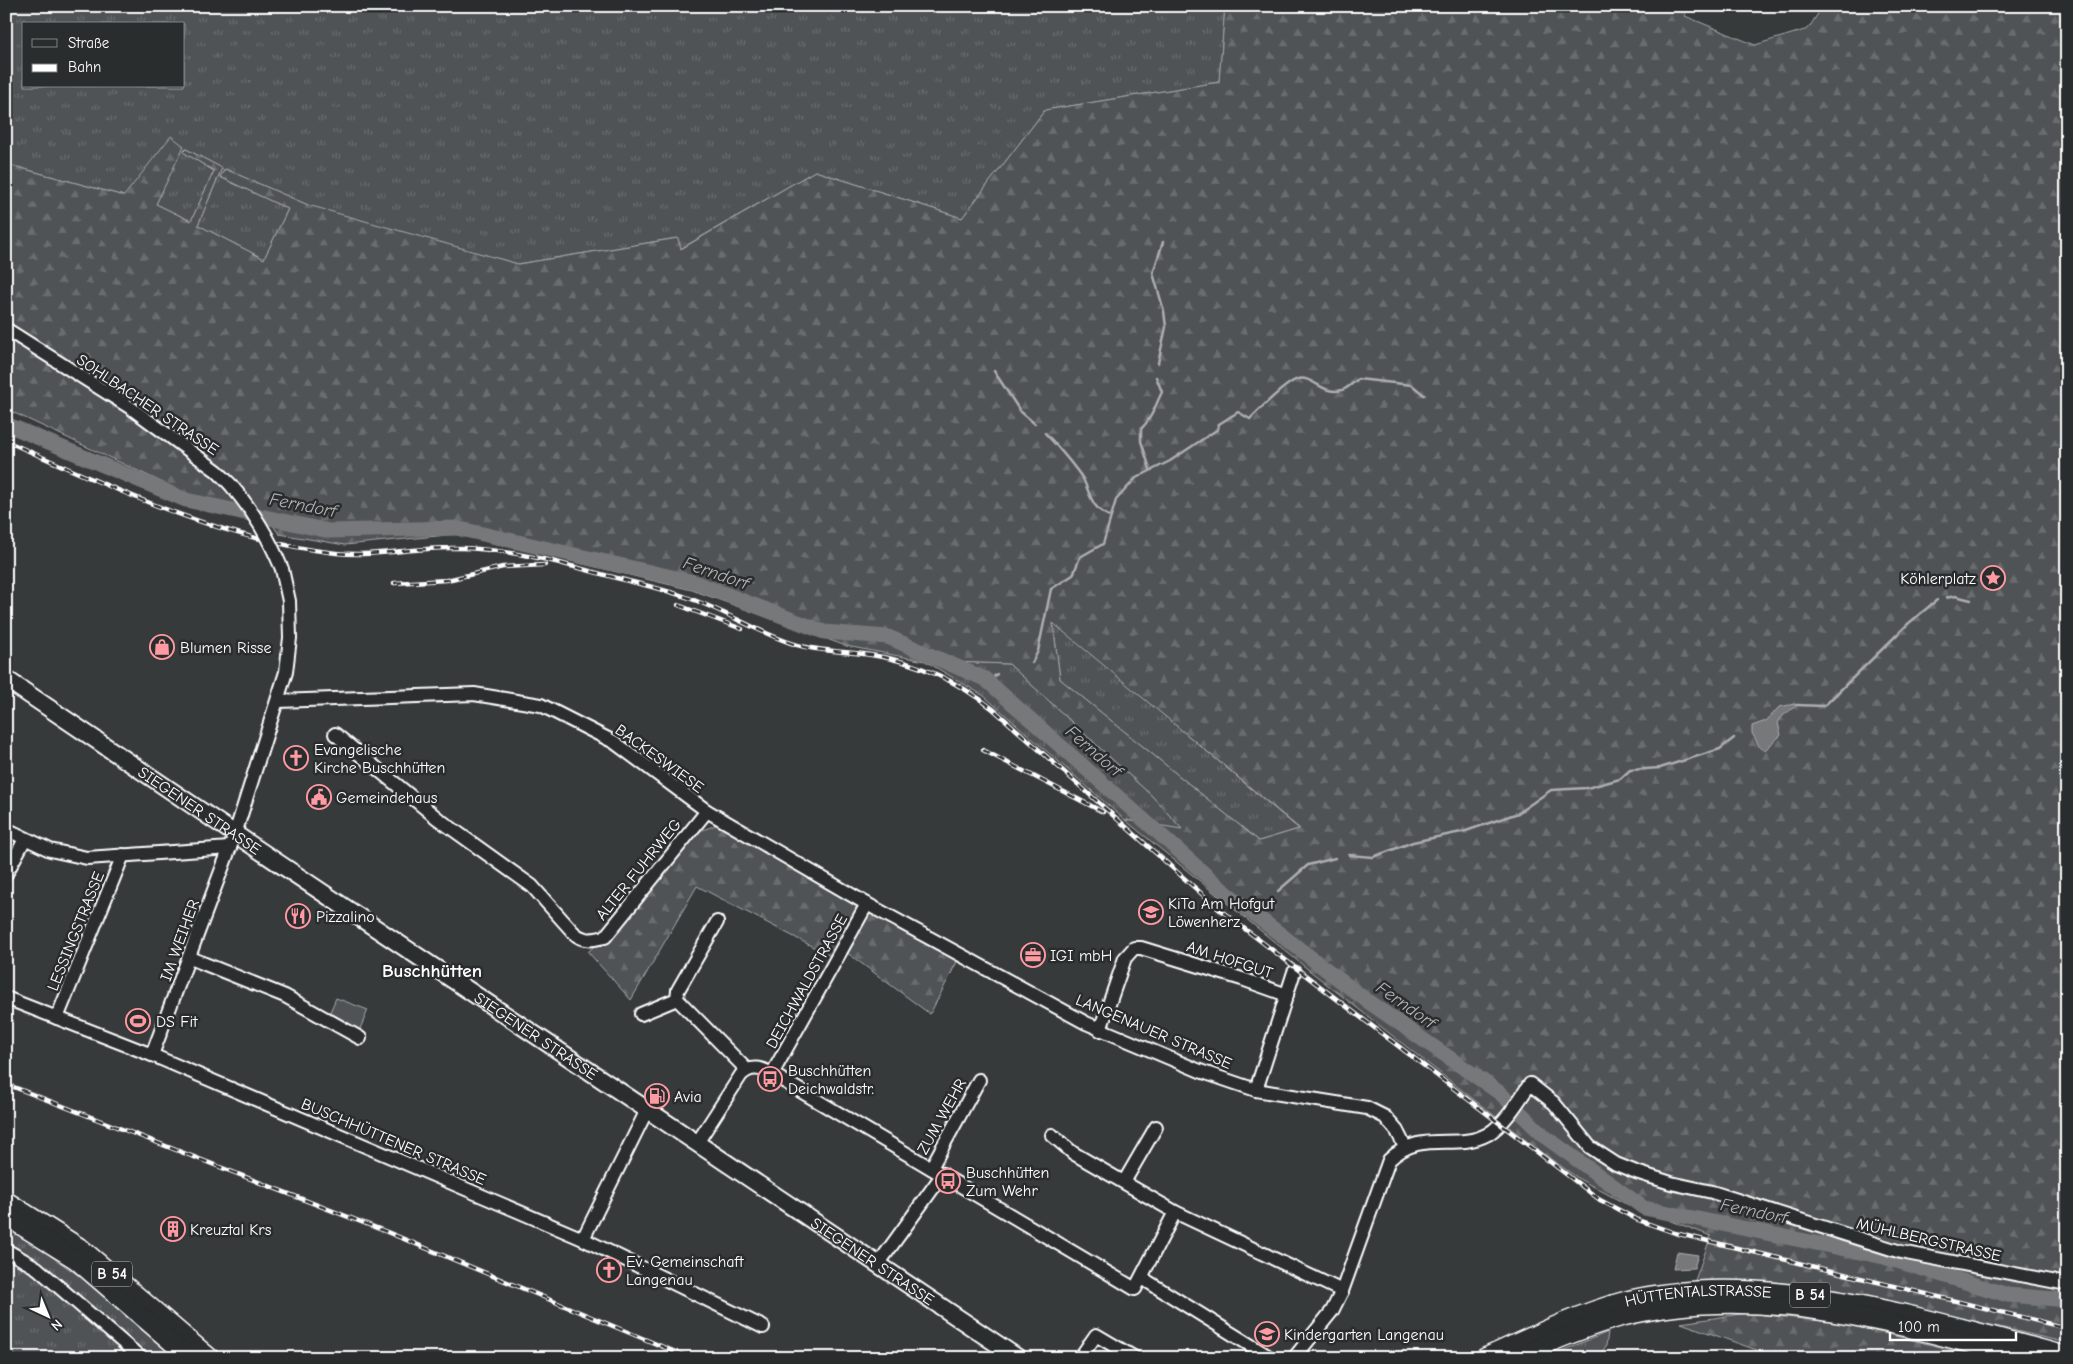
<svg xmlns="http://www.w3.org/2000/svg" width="2073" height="1364" font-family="'Comic Neue',sans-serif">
<defs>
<pattern id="grass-tufts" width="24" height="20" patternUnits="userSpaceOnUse" patternTransform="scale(1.25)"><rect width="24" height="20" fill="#505354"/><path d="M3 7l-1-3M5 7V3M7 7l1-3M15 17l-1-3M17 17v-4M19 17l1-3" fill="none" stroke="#6a6d6e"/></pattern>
<pattern id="forest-firs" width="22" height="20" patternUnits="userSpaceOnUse" patternTransform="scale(1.25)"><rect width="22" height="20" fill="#505354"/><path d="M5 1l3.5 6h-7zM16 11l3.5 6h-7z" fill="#6a6d6e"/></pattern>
</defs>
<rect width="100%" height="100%" fill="#373a3b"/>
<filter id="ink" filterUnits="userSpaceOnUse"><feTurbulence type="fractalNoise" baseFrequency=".02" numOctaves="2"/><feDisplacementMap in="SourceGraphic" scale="10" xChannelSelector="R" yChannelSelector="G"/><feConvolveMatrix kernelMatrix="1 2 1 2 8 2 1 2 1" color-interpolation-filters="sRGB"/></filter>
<g filter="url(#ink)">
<g fill="url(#grass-tufts)" stroke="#a8a9aa" fill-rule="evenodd">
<path d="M6,6H1225L1219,82L1045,110L962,218L815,171L680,249L677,238L518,264L324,212L225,169L220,177L288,209L264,259L198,225L222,168L186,149L183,152L214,171L191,221L156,204L183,147L124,196L6,164ZM24,24H184V86H24Z"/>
<polygon points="1053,622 1299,829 1259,841 1060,679"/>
<polygon points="925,661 1009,664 1153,797 1183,830 1125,820 984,696"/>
<path d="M6,1225L94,1286L179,1358H149C120,1333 38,1252 6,1246Z"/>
<polygon points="6,1257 40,1276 133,1358 6,1358"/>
<polygon points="1608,1332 1606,1346 1598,1358 1544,1358"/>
</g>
<g fill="url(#forest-firs)" stroke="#a8a9aa" fill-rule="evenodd">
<path d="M1225,6H1688L1685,16L1755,45L1808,29L1823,6H2067V1343L1890,1301L1775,1282L1694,1283L1711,1236L1624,1203L1581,1180L1542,1153L1310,971L1125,820L1182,829L1153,797L1009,664L925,661L846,646L692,590L458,534L345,545L279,534L265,514L185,493L6,409V164L124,196L171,136L184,146L156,204L191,221L214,171L183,152L186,149L222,168L198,225L264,259L288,209L220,177L225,169L308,205L518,264L678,238L681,249L815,171L962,218L1045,110L1219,82ZM1053,623L1299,828V829L1259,841L1060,679Z"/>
<polygon points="716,825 959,958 930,1014 846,952 840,961 697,886 631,1000 588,952 597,943 612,938 700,831"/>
<polygon points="1747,1313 1841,1323 1986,1358 1779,1358 1681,1323"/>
</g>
<polygon fill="#505354" stroke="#a8a9aa" points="336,998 368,1010 359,1031 330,1012"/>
<g fill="#767879" stroke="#adaeaf">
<path d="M1795,704L1796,705C1789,713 1783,713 1778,723L1781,735L1765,750L1760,748L1752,733V726L1766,721L1779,707Z"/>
<polygon points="1677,1252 1698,1255 1694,1268 1673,1269"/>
</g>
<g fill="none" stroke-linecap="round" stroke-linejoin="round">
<g stroke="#adaeaf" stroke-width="2.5">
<polyline points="1158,363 1166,327 1164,311 1153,273 1163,242"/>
<polyline points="994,371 1020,411 1035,424"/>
<path d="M1045,433C1055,443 1076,468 1083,479C1092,497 1090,506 1109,516"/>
<path d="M1150,469L1141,441V429C1152,418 1155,406 1162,392L1156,377"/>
<polyline points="1946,598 1955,596 1971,600"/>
<path d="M1032,663L1038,651L1051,589L1073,575L1080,557L1103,544L1116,500L1136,478L1170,461L1218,429L1219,424L1238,412L1250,419C1260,409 1286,382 1298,379C1312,375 1324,396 1342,390C1347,389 1353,383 1358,379L1412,385L1424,395"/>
<polyline points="988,682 997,674"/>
<polyline points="1796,705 1824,706 1909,623 1937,600"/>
<polyline points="1349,855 1373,857 1413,842 1466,831 1518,813 1551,790 1587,788 1620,779 1630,770 1660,768 1720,749 1734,738"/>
<polyline points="1278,891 1308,865 1335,858"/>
<polyline points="1256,915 1261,910"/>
</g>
<polyline stroke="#767879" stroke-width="15" points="6,424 186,500 329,531 456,528 694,582 824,632 888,637 985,679 1224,891 1366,1000 1500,1093 1544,1136 1644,1208 1884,1257 2008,1295 2067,1300"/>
<defs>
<g id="minor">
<polyline points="6,329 131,408 217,471 230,484"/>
<polyline points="278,701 474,694 541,705 614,742 707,811 867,904 1086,1023 1200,1071 1256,1090 1367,1108 1385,1117 1397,1131 1405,1147"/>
<path d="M335,734L437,818L532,886L573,932C583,942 592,940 605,937L707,811"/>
<polyline points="6,829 50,850 87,858 230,848"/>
<polyline points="6,874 25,839"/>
<polyline points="717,922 678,990 677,999 747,1070"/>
<polyline points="190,958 285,996 360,1038"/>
<polyline points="6,998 152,1055 583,1239 763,1327"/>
<polyline points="641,1014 677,999"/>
<polyline points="57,1018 123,855"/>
<polyline points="1100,1030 1125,958 1134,948 1141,948 1242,979 1287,995"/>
<polyline points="152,1055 235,834 286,672 290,638 289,601 282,569"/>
<polyline points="772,1074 867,904"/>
<polyline points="1256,1090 1294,972"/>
<polyline points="1052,1135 1073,1153 1175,1212 1342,1291"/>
<path d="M697,1143L741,1075C751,1065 761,1068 772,1074L1135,1289L1175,1212"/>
<polyline points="931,1168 979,1080"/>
<polyline points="1124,1182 1156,1127"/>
<polyline points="583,1239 647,1110"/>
<polyline points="6,1250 37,1268 141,1358"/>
<polyline points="879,1263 943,1174"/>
<polyline points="1142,1278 1271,1358"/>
<polyline points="6,1357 7,1358"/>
<polyline points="1080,1358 1096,1335 1135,1358"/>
<path d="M1294,1358L1332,1311L1342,1291L1389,1160C1422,1128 1455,1152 1488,1134C1505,1124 1519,1100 1530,1084L1554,1103L1590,1147L1616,1164L1636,1172L1671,1183L1712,1192L1901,1252L2067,1284"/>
</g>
<g id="major">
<path id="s1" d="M6,679L235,834L1018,1358"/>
</g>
<g id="highway">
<polyline points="6,1201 82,1249 210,1358"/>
<polyline points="6,1216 75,1259 190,1358"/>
<path id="s2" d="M1484,1358C1529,1338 1574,1315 1621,1302C1763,1265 1928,1320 2067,1356"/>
<path d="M1515,1358C1550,1342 1585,1327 1621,1317C1756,1282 1894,1323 2024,1358"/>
</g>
</defs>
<use href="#minor" stroke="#fff" stroke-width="16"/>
<use href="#major" stroke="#fff" stroke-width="20"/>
<use href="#highway" stroke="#fff" stroke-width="21"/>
<use href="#minor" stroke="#2a2d2e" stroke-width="12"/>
<use href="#major" stroke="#2a2d2e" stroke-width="16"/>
<use href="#highway" stroke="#2a2d2e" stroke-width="18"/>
<defs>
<g id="rail">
<path d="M6,441C113,488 219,540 336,553C374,557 411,548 450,548C479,547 509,552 538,558C563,563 588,571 613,577C639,584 664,589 689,598C725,611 757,632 794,644C819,652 845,651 871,655C915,661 959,682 993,709L1220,910L1600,1200L1638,1220L1675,1233L2067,1328"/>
<polyline points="394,583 447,580 503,567 545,565"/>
<polyline points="678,605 742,629"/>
<polyline points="983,750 1103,812"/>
<polyline points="6,1084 387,1232 690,1358"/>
</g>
</defs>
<use href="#rail" stroke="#fff" stroke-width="4.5"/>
<use href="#rail" stroke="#2a2d2e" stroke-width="2.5" stroke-dasharray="8" stroke-linecap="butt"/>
<defs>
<path id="minor-bridge" d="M230,484C254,512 268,536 282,569"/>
</defs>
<use href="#minor-bridge" stroke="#fff" stroke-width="16" stroke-linecap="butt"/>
<use href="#minor-bridge" stroke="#2a2d2e" stroke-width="12"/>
</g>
</g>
<defs>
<symbol id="sight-ring" viewBox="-11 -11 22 22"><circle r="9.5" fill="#2a2d2e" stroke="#ff9aa2" stroke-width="1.5"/><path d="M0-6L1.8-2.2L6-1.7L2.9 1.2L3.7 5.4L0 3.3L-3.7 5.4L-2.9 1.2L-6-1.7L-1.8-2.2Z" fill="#ff9aa2"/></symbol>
<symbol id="shop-ring" viewBox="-11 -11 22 22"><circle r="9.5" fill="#2a2d2e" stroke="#ff9aa2" stroke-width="1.5"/><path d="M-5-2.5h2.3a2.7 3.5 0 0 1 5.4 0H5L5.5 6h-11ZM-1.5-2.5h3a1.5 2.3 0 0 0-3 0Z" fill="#ff9aa2"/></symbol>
<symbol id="church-ring" viewBox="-11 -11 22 22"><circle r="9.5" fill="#2a2d2e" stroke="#ff9aa2" stroke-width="1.5"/><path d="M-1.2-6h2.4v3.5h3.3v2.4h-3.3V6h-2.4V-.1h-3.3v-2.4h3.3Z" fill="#ff9aa2"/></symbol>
<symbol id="civic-ring" viewBox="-11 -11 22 22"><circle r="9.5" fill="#2a2d2e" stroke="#ff9aa2" stroke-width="1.5"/><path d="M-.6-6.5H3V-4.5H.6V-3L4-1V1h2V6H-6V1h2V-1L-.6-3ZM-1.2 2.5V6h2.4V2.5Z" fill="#ff9aa2"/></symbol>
<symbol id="school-ring" viewBox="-11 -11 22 22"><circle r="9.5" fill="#2a2d2e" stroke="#ff9aa2" stroke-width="1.5"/><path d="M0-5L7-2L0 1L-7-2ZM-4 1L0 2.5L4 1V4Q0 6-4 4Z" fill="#ff9aa2"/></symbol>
<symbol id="restaurant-ring" viewBox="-11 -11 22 22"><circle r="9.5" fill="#2a2d2e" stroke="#ff9aa2" stroke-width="1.5"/><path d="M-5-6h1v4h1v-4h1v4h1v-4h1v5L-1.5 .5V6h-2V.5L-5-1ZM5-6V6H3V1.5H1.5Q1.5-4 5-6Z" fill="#ff9aa2"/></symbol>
<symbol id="office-ring" viewBox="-11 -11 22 22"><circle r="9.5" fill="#2a2d2e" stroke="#ff9aa2" stroke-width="1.5"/><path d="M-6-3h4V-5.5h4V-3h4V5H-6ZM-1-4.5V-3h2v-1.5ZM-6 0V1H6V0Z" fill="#ff9aa2"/></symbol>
<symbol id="stadium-ring" viewBox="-11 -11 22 22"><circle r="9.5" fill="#2a2d2e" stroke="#ff9aa2" stroke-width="1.5"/><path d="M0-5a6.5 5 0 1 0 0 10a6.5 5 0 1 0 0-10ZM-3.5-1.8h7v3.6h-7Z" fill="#ff9aa2"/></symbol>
<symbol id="bus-ring" viewBox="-11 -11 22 22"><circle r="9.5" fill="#2a2d2e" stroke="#ff9aa2" stroke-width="1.5"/><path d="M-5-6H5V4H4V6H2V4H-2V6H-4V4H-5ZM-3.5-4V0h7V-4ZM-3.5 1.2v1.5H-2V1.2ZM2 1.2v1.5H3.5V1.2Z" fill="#ff9aa2"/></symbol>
<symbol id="fuel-ring" viewBox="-11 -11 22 22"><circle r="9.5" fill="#2a2d2e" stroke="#ff9aa2" stroke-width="1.5"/><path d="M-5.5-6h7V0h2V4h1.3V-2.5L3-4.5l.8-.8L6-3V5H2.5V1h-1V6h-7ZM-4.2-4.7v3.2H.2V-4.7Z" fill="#ff9aa2"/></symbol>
<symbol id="building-ring" viewBox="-11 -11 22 22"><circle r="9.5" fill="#2a2d2e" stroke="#ff9aa2" stroke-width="1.5"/><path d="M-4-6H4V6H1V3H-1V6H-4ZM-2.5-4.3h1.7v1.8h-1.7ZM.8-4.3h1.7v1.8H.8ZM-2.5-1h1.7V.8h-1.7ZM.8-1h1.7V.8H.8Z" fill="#ff9aa2"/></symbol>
</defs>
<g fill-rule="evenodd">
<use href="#sight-ring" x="1979" y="564" width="28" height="28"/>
<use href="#shop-ring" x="148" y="633" width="28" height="28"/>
<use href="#church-ring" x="282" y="744" width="28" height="28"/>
<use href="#civic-ring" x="305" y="783" width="28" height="28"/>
<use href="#school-ring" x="1137" y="898" width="28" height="28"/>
<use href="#restaurant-ring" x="284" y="902" width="28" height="28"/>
<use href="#office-ring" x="1019" y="941" width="28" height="28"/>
<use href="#stadium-ring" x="124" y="1007" width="28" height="28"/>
<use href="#bus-ring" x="756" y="1065" width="28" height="28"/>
<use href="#fuel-ring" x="643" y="1082" width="28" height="28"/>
<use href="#bus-ring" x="934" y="1167" width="28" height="28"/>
<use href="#building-ring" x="159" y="1215" width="28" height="28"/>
<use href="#church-ring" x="595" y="1256" width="28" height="28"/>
<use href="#school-ring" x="1253" y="1320" width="28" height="28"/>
</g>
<g text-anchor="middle" stroke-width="5" stroke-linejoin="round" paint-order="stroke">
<g fill="#2a2d2e" stroke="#bfc0c0" stroke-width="1">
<rect x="92" y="1261.5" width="40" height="25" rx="4"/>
<rect x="1790" y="1282.5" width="40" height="25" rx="4"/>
</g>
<g font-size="15" font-weight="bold" fill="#fff">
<text x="112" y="1279">B 54</text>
<text x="1810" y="1300">B 54</text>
</g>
<g font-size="16" fill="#fff" stroke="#2a2d2e">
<text transform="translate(148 404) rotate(34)" y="6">SOHLBACHER STRASSE</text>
<text transform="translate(660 758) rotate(36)" y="6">BACKESWIESE</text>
<text dy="6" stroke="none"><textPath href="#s1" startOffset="234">SIEGENER STRASSE</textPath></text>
<text transform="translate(638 869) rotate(-51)" y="6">ALTER FUHRWEG</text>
<text transform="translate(75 931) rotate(-68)" y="6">LESSINGSTRASSE</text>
<text transform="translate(179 940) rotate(-70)" y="6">IM WEIHER</text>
<text transform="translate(1230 959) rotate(18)" y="6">AM HOFGUT</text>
<text transform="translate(806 981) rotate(-61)" y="6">DEICHWALDSTRASSE</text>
<text transform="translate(1154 1031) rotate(23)" y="6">LANGENAUER STRASSE</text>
<text dy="6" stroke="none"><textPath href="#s1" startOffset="639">SIEGENER STRASSE</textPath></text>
<text transform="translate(941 1116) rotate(-61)" y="6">ZUM WEHR</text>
<text transform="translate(394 1141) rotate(23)" y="6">BUSCHHÜTTENER STRASSE</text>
<text transform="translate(1929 1239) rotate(13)" y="6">MÜHLBERGSTRASSE</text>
<text dy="6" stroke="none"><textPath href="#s1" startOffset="1044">SIEGENER STRASSE</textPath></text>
<text dy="6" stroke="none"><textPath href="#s2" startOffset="226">HÜTTENTALSTRASSE</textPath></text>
</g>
<g font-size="16" fill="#fff" stroke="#2a2d2e" text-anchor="start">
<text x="1976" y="584" text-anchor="end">Köhlerplatz</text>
<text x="180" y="653">Blumen Risse</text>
<text x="314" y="755">Evangelische<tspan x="314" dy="18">Kirche Buschhütten</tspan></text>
<text x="336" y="803">Gemeindehaus</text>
<text x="1168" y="909">KiTa Am Hofgut<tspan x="1168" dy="18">Löwenherz</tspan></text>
<text x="316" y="922">Pizzalino</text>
<text x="1050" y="961">IGI mbH</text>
<text x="156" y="1027">DS Fit</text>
<text x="788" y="1076">Buschhütten<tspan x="788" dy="18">Deichwaldstr.</tspan></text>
<text x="674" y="1102">Avia</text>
<text x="966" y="1178">Buschhütten<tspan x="966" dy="18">Zum Wehr</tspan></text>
<text x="190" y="1235">Kreuztal Krs</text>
<text x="626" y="1267">Ev. Gemeinschaft<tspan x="626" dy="18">Langenau</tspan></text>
<text x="1284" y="1340">Kindergarten Langenau</text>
</g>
<g font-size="18" font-style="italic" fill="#b4b5b5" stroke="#2a2d2e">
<text transform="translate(303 505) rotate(11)" y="6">Ferndorf</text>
<text transform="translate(716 573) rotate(19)" y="6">Ferndorf</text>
<text transform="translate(1094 751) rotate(41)" y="6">Ferndorf</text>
<text transform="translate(1406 1005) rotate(35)" y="6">Ferndorf</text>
<text transform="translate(1754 1211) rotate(12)" y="6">Ferndorf</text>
</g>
<g font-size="19" font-weight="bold" fill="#fff" stroke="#2a2d2e">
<text x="432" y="977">Buschhütten</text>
</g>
</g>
<rect width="2073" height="1364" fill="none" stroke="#2a2d2e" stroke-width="25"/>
<rect x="12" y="12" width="2048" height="1339" fill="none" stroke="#fff" stroke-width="2" filter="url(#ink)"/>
<rect x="22" y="22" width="162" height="65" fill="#2a2d2e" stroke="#7f8182"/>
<rect x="32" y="39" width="25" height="8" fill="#2a2d2e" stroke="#7f8182"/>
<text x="68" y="48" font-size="15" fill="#ffffff">Straße</text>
<rect x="32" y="64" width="25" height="8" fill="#ffffff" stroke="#7f8182"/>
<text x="68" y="72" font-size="15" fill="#ffffff">Bahn</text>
<g transform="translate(48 1316) rotate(136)" stroke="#2a2d2e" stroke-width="4" paint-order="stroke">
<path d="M0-4L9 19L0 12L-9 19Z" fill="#ffffff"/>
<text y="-8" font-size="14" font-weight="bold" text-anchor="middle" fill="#ffffff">N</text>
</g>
<path d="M1890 1332v8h126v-8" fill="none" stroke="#ffffff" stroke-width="2.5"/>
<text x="1898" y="1332" font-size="15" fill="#ffffff" stroke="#2a2d2e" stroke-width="4" paint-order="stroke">100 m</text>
</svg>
